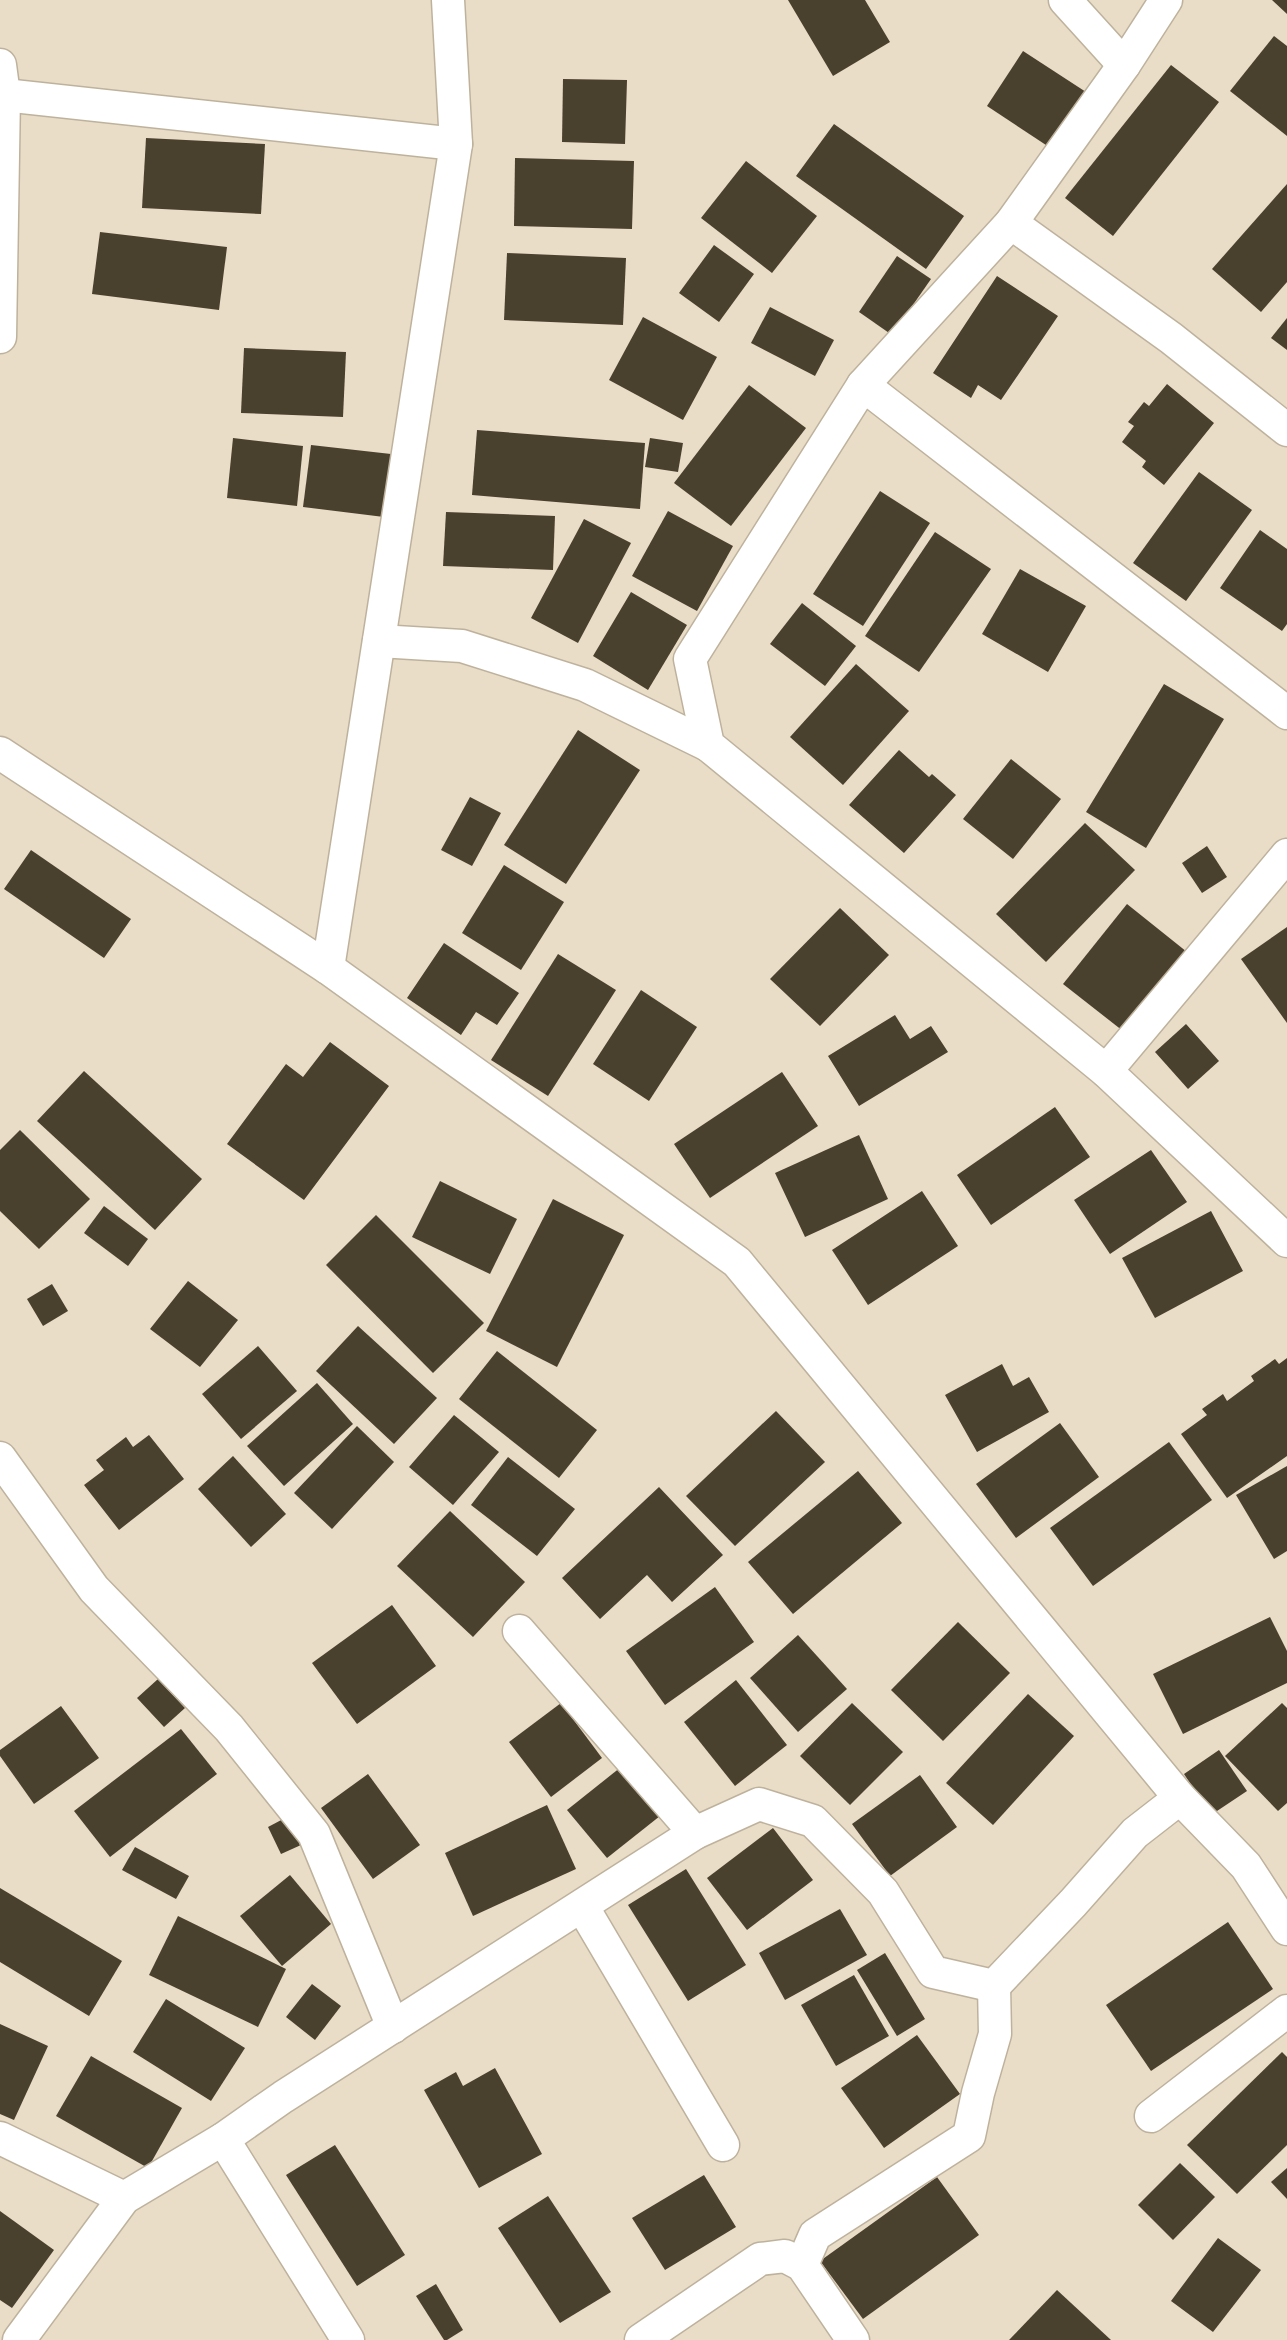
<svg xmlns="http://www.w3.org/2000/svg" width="1287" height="2340" font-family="Literata,serif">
<rect width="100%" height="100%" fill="#eaddc7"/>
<g fill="#4a402e">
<polygon points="788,0 865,0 890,42 833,76"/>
<polygon points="1272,0 1287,0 1287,14"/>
<polygon points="1274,36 1287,46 1287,136 1230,91"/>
<polygon points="1023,51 1086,92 1049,147 987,106"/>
<polygon points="1171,65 1219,102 1113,236 1065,198"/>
<polygon points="563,79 627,80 625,144 562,142"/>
<polygon points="834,124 964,216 926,269 796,176"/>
<polygon points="146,138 265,144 261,214 142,208"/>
<polygon points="515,158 634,161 632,229 514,226"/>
<polygon points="746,161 817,216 772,273 701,218"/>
<polygon points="1287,184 1287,282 1261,312 1212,269"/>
<polygon points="100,232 227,247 219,310 92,294"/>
<polygon points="714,245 754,274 719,322 679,293"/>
<polygon points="507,253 626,258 623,325 504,320"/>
<polygon points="897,256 931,279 892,335 859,312"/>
<polygon points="997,276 1058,316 1001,400 978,385 971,398 933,373"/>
<polygon points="770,307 834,340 815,376 751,343"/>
<polygon points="643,317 717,357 683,420 609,380"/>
<polygon points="1287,318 1287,350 1271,338"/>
<polygon points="244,348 346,352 343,417 241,413"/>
<polygon points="1167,384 1214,423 1164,485 1142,467 1146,461 1122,442 1134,426 1128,422 1144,402 1149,406"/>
<polygon points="749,385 806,428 731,526 674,483"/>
<polygon points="477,430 645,443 640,509 472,495"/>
<polygon points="233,438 303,446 297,506 227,498"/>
<polygon points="650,438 683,443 678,472 645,467"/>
<polygon points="311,445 391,454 384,517 303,507"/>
<polygon points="1199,472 1252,510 1186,601 1133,563"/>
<polygon points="880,491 930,523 863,626 813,594"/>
<polygon points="668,511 733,546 697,611 632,576"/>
<polygon points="446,512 555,516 553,570 443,566"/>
<polygon points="584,519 631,543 578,643 531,618"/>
<polygon points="1260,530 1287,549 1287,624 1282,631 1220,588"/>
<polygon points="935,532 991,569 919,672 865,636"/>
<polygon points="1020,569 1086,606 1048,672 982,634"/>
<polygon points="631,592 687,625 648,690 593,656"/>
<polygon points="802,603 856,646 825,686 770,644"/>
<polygon points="856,664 909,711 843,785 790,737"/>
<polygon points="1164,684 1224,719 1146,848 1086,812"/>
<polygon points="578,730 640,770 566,884 504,845"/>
<polygon points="899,750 929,777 932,774 956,795 904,853 849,805"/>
<polygon points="1011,759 1061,799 1013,859 963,819"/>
<polygon points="470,797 501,813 472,866 441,850"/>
<polygon points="1085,823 1135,870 1046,962 996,914"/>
<polygon points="1207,846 1227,877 1202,893 1182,863"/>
<polygon points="31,850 131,919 104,958 4,889"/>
<polygon points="504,865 564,902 521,970 462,933"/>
<polygon points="1127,904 1187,952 1123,1031 1063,984"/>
<polygon points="840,908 889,955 820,1026 770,979"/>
<polygon points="1287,927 1287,1023 1241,959"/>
<polygon points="444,943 519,993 497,1025 476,1012 461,1035 407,998"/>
<polygon points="558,954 616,990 548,1096 491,1060"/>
<polygon points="641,990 697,1027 649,1101 593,1064"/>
<polygon points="895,1015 910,1039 931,1026 948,1052 859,1106 828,1056"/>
<polygon points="1186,1024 1219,1061 1188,1089 1155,1052"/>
<polygon points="330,1042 389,1086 304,1200 227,1144 286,1064 303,1077"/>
<polygon points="84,1071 202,1179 155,1230 37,1121"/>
<polygon points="782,1072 818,1126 710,1198 674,1144"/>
<polygon points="1055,1107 1090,1157 991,1225 957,1175"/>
<polygon points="20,1130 90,1199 39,1249 0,1211 0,1150"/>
<polygon points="859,1135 888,1199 805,1237 775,1173"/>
<polygon points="1151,1150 1187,1202 1110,1254 1074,1200"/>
<polygon points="440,1181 517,1219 490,1274 412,1237"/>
<polygon points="922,1191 958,1246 868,1305 832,1250"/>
<polygon points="553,1199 624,1235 557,1367 486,1331"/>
<polygon points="104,1206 148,1239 128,1266 84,1233"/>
<polygon points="1211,1211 1243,1271 1155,1318 1122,1258"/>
<polygon points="376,1215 484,1323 433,1373 326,1265"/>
<polygon points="188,1281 238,1320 200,1367 150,1329"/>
<polygon points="52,1284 68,1311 43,1326 27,1299"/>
<polygon points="358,1326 437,1398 394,1444 316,1371"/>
<polygon points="258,1346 297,1391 241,1439 202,1394"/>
<polygon points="497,1351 597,1430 559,1478 459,1399"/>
<polygon points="1287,1358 1287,1456 1227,1498 1181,1434 1207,1415 1202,1409 1223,1394 1227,1401 1254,1381 1251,1376 1275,1359 1279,1364"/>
<polygon points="1002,1364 1013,1386 1029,1377 1049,1412 977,1452 945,1395"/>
<polygon points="317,1383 353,1424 284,1486 247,1446"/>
<polygon points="776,1411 825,1462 735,1546 686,1496"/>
<polygon points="454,1415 499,1452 453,1505 409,1467"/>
<polygon points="1060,1423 1099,1477 1016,1538 976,1484"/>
<polygon points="357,1426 394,1462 332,1529 294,1493"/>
<polygon points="149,1435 184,1479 119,1530 84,1485 104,1470 96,1460 126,1437 133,1447"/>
<polygon points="1169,1442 1212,1500 1093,1586 1050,1528"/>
<polygon points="233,1456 286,1514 251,1547 198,1489"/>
<polygon points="508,1457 575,1509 537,1556 471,1505"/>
<polygon points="1287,1466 1287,1551 1274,1559 1236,1495"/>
<polygon points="858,1471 902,1523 793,1614 748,1562"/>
<polygon points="659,1487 723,1555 672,1602 647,1575 600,1619 562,1578"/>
<polygon points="450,1511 525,1582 473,1637 397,1566"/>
<polygon points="715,1587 754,1642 665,1705 626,1651"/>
<polygon points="392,1605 436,1666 357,1724 312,1663"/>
<polygon points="1270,1617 1287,1651 1287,1683 1183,1734 1153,1674"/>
<polygon points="958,1622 1010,1673 943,1741 891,1690"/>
<polygon points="798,1635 847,1689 798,1732 750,1678"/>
<polygon points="158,1679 185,1708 164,1727 137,1698"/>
<polygon points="736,1680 787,1745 735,1786 684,1722"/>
<polygon points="1028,1694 1074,1736 993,1825 946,1783"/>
<polygon points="561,1703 602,1758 551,1797 509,1742"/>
<polygon points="852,1703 903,1752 850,1805 800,1756"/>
<polygon points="1282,1703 1287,1708 1287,1803 1278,1811 1225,1756"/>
<polygon points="61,1706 99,1758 34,1804 0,1756 0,1750"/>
<polygon points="181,1729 217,1774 110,1857 74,1811"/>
<polygon points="1219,1750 1247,1791 1211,1815 1184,1774"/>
<polygon points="621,1767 660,1816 607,1858 567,1810"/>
<polygon points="368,1774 420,1845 373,1879 321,1808"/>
<polygon points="920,1775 957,1827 890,1876 852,1824"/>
<polygon points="547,1805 576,1869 473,1916 445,1853"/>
<polygon points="287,1817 301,1845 281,1854 268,1827"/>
<polygon points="773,1828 813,1880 747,1930 707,1878"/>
<polygon points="135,1847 189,1876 176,1899 122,1870"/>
<polygon points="686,1869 746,1965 688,2001 628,1905"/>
<polygon points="290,1875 331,1924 282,1966 240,1916"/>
<polygon points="0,1888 122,1961 89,2016 0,1962"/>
<polygon points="840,1909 867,1955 785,2000 759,1953"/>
<polygon points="178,1916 286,1969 258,2027 149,1975"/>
<polygon points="1228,1922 1273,1989 1151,2071 1106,2005"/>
<polygon points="885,1953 925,2019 897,2036 857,1970"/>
<polygon points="854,1975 889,2036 836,2066 801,2005"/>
<polygon points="312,1984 341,2006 315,2040 286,2017"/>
<polygon points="166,1999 245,2048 211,2101 133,2052"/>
<polygon points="0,2024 48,2046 14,2120 0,2114"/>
<polygon points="917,2035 960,2094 884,2148 841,2088"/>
<polygon points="1282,2052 1287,2057 1287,2145 1237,2194 1187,2145"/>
<polygon points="91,2056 182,2108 148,2168 56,2116"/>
<polygon points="495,2068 542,2154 479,2188 424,2090 456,2072 463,2086"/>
<polygon points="335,2145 405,2255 357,2286 286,2175"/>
<polygon points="1180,2163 1215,2197 1173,2240 1138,2205"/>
<polygon points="1287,2168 1287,2199 1271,2182"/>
<polygon points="704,2175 736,2227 665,2270 632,2218"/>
<polygon points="937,2177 979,2235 863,2319 820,2261"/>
<polygon points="548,2196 611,2292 560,2323 498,2228"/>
<polygon points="0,2211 54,2250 12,2308 0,2300"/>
<polygon points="1218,2238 1261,2270 1213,2332 1171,2301"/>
<polygon points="436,2284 463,2330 447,2340 444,2340 416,2296"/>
<polygon points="1057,2290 1111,2340 1009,2340"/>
</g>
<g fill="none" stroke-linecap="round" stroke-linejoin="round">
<defs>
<g id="street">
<polyline points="1065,0 1124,65"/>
<polyline points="1166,0 1124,65 1011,223 863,385 690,659 708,745 1106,1071 1287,1241"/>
<polyline points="0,65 4,95 0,337"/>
<polyline points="4,95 456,144"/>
<polyline points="1011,223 1171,338 1287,430"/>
<polyline points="863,385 1287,713"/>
<polyline points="379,641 462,646 585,685 708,745"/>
<polyline points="0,753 328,968 737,1262 1180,1798 1246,1866 1287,1929"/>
<polyline points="328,968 456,144 448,0"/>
<polyline points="1106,1071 1287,855"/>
<polyline points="0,1458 94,1589 229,1728 314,1834 393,2027"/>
<polyline points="519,1631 695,1833"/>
<polyline points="582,1906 723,2145"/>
<polyline points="1151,2116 1287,2011"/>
<polyline points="0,2138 124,2198"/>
<polyline points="223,2139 348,2340"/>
<polyline points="802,2265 815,2235 969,2136 978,2093 995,2034 994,1986"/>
<polyline points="19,2340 124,2198 223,2139 283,2097 695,1833 759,1804 813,1821 883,1892 933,1972 994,1986 1073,1903 1135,1833 1180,1798"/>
<polyline points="641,2340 760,2259 785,2256 802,2265 853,2340"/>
</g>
</defs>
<use href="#street" stroke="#beb29d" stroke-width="35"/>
<use href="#street" stroke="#fff" stroke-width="32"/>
</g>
</svg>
